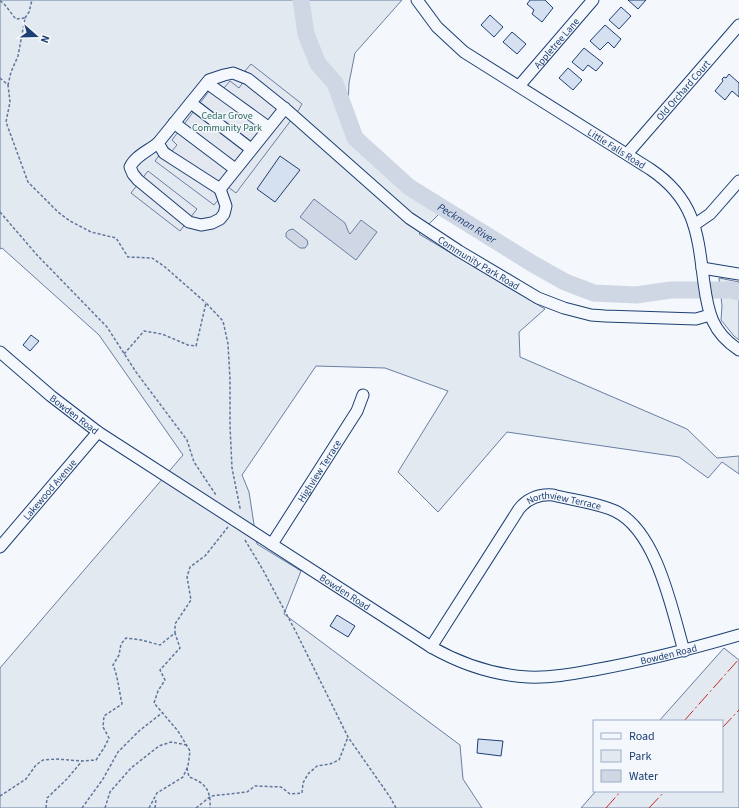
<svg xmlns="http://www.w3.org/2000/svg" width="739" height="808" font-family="'Source Sans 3',sans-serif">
<rect width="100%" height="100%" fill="#f4f7fb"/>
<g fill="#e3e9f0" stroke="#687fa3">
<polygon points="0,0 402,0 355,53 349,83 348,108 363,136 421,188 447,206 419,234 545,309 519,332 520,357 687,429 717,458 739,456 739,474 722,462 708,478 679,457 507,432 438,512 398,472 448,391 385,368 316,366 242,475 249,492 257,544 301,571 284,614 460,745 463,779 482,808 0,808 0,668 183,455 99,335 2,248 0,249"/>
<polygon points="719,278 739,282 739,340 734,336 721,320 722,306"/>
<polygon points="724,648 739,660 739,808 581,808 596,791 722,791 722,721 659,721"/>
</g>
<g fill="#e3e8f0" stroke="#687fa3">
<polygon points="251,64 302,104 298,111 236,193 228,187 214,205 155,161 166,146 172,151 177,145 172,140 216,82 224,88 230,81 239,88 249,74 245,71"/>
<polygon points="148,171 197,209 180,231 131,193"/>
</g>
<g fill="#cfd7e4" stroke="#687fa3">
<polygon points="314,199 345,223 349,233 350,234 361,220 377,232 356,260 300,217"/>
<polygon points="293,229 307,240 308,244 305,248 300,248 286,237 286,233 289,230"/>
</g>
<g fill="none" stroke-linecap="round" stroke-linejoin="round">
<path stroke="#cfd7e4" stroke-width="17" id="s1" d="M301,0L306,34L318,64L335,83L355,138L409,187L533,264L565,282L594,293L636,295L671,290H732L739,292"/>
</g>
<g fill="#d5e0f0" stroke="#1d3f73">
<polygon points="530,0 545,0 553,8 542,22 532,14 534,10 527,4"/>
<polygon points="628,0 646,0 638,9"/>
<polygon points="621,7 631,16 619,29 609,20"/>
<polygon points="490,15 503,27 494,37 481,25"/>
<polygon points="605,25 621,39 614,48 608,42 600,50 590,41"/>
<polygon points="512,32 526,44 517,54 503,42"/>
<polygon points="584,48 603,63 596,71 588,65 583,71 572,62"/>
<polygon points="568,68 582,80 573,90 559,78"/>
<polygon points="729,74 739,83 739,97 732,91 725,100 715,91 723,81 722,79 724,77 726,78"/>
<polygon points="280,156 300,170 275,202 257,189"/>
<polygon points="31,335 39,341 30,351 23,345"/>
<polygon points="337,615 355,626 348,637 330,626"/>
<polygon points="478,739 503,741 501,756 477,753"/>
</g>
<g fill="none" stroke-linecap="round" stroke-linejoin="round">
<defs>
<g id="minor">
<path id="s2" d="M417,0L437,27L464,52L650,169C668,181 683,197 691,217C699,237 701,261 704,283C708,313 712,332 739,350"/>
<polyline points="207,83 268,127"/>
<path id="s3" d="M519,86L593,0"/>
<polyline points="191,103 251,149"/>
<path id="s4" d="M285,108L220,189L164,153L158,143L209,80L224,75L233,73L248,79L288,111L409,218L459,251L538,298L564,308L591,315L605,316L696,319L710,315"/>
<polyline points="174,123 235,169"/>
<path d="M158,143C148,151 135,156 130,167L133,174L138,180L189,222L201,225L212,223L220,219L224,214L226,206L220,189"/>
<path id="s5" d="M627,154L739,25"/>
<polyline points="694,225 710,214 739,181"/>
<polyline points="702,268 739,274"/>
<path id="s6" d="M0,352L51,396L98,432L431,647C461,664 493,675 528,677C551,678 572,674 594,670C644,661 691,649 739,635"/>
<path id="s7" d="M272,544L357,411L363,395"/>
<path id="s8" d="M0,547L98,432"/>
<path id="s9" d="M431,647L519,509C528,498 539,494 553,495C572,500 598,503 615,511C657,531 672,610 684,651"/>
</g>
</defs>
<use href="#minor" stroke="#1d3f73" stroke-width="13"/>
<g stroke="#5e769c" stroke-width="1.5" stroke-dasharray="3 2" stroke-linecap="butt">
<path d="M0,1C6,4 11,14 16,19L25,18L18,56L11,72L8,85"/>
<polyline points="25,18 29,12 32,0"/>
<polyline points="0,78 8,85 10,102 6,122 28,182 58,212 70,221 91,232 116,238 128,257 152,258 165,267 206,303"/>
<polyline points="0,212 37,255 107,327 136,372 187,440 194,462 216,495"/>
<polyline points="124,354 144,331 162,334 188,345 196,346 206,303 223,321 228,344 230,379 230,426 232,468 240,508 239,510"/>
<polyline points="245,540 263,570 296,632 348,737 390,797 396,808"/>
<path d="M187,768L189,777C206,783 211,791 210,808"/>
<polyline points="0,796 26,779 36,765 43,760 56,759 82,761"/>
<path d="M46,808L47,798L67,779L82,761L96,760L104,748L109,738L103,727L104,716L122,704C119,690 118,677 113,665L119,655L121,644L126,638L141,640L160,645L175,633V624L191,600L187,577L190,567L205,556L228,527"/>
<polyline points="82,808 103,779 118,752 139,731 162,713"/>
<polyline points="105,808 110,792 131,768 159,746 171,742 187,745"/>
<polyline points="149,808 157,793 183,777 188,766 190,751 178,731 154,703 158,691 165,680 160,670 180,648 175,633"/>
<polyline points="155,808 156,799"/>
<polyline points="196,808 211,796 247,792 255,786 281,787 290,794 302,793 303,783 308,774 317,766 330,764 339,760 348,737"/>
</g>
<use href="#minor" stroke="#f4f7fb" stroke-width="11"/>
<g stroke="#c62828" stroke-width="1" stroke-dasharray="14 3 2 3" stroke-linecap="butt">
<polyline points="684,721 739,659"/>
<polyline points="722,728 739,710"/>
<polyline points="606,808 621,791"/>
<polyline points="649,808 665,791"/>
</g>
</g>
<g text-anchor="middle" stroke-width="3" stroke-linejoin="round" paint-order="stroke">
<g font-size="10" fill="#1d3f73" stroke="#f4f7fb">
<text dy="4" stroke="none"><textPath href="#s3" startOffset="57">Appletree Lane</textPath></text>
<text dy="4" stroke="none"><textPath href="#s5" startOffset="85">Old Orchard Court</textPath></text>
<text dy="4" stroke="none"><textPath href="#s2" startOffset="251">Little Falls Road</textPath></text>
<text dy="4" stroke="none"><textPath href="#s4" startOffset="600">Community Park Road</textPath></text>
<text dy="4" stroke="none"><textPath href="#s6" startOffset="97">Bowden Road</textPath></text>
<text dy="4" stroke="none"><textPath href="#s7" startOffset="87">Highview Terrace</textPath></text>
<text dy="4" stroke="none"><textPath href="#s8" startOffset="76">Lakewood Avenue</textPath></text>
<text dy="4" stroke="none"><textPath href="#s9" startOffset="213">Northview Terrace</textPath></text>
<text dy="4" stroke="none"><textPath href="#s6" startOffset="421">Bowden Road</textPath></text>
<text dy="4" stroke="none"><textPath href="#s6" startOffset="768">Bowden Road</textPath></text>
</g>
<g font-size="10" fill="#2c6c60" stroke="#f4f7fb">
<text x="227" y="119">Cedar Grove<tspan x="227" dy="12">Community Park</tspan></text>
</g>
<g font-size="11" font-style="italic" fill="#1d3f73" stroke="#f4f7fb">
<text dy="4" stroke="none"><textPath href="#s1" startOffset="292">Peckman River</textPath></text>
</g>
</g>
<rect x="593" y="720" width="130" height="72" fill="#f4f7fb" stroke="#9eadc5"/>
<rect x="601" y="733" width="20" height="6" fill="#f4f7fb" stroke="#9eadc5"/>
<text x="629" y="740" font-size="12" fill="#1d3f73">Road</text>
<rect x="601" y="750" width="20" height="12" fill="#e3e9f0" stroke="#9eadc5"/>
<text x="629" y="760" font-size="12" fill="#1d3f73">Park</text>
<rect x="601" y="770" width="20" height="12" fill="#cfd7e4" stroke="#9eadc5"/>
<text x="629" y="780" font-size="12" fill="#1d3f73">Water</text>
<g transform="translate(36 36) rotate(110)" stroke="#f4f7fb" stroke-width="3" paint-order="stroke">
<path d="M0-3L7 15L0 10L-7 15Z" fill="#1d3f73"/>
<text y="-6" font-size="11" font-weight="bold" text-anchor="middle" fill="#1d3f73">N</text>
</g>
</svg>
